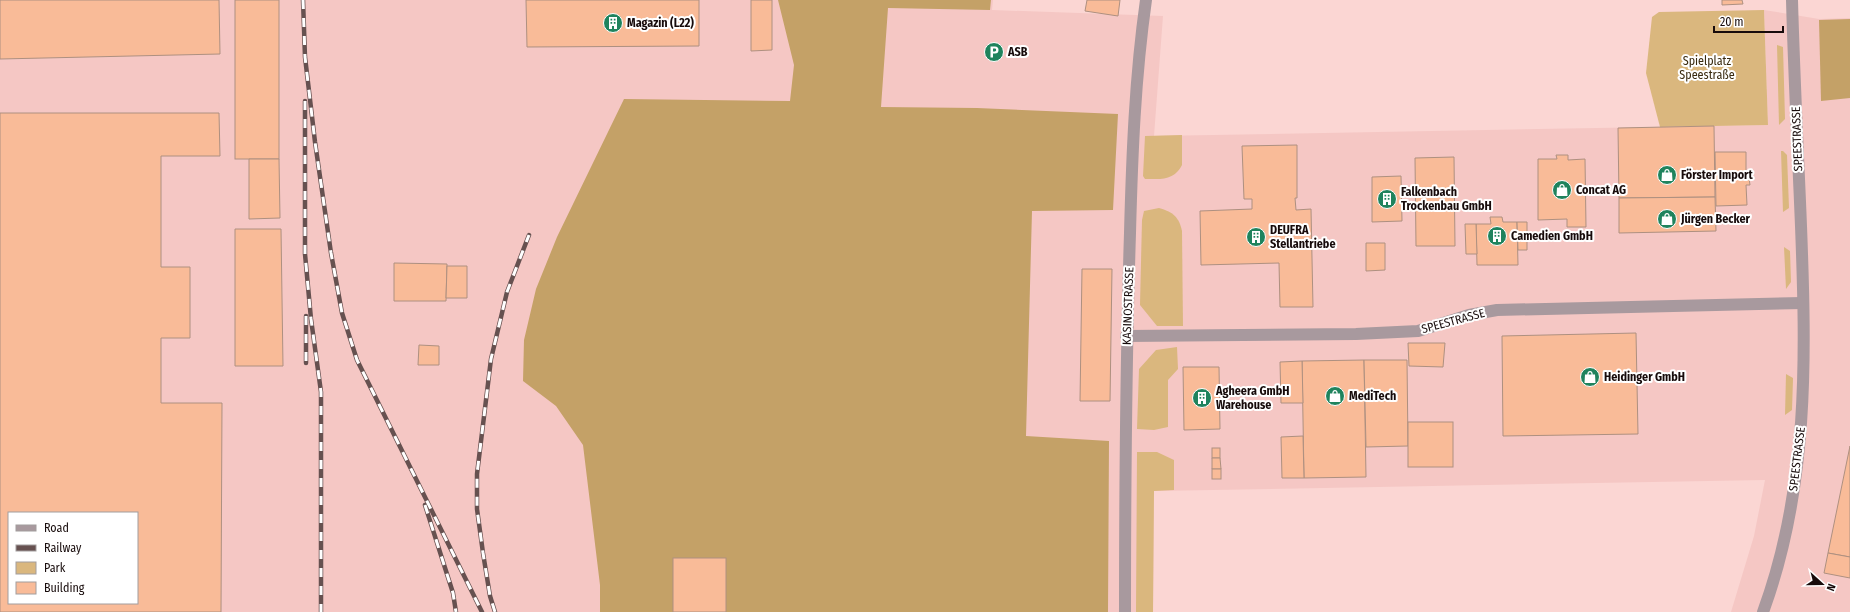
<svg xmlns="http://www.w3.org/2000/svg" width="1850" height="612" font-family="'Fira Sans Condensed',sans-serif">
<rect width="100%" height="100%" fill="#fbd6d3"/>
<path fill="#f5c7c4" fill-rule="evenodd" d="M0,0H993L992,10L1163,16L1154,136L1768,125L1764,10L1819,19L1850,18V612H1731L1754,536L1765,480L1154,491L1153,612H0ZM9,513H137V603H9Z"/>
<g fill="#dab77e">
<polygon points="1764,10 1768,125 1660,127 1646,73 1652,17 1659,12"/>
<polygon points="1777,45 1783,47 1785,119 1779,125"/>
<path d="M1182,135V165C1174,181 1160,179 1145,179L1143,176L1145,136Z"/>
<polygon points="1781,151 1783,151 1787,155 1789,208 1783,212"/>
<path d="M1159,208C1173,212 1179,217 1182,231L1183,326H1157L1140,305L1142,220L1144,211Z"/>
<polygon points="1784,247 1790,251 1791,282 1786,289"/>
<polygon points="1177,347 1178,369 1168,380 1168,427 1154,430 1137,429 1139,369 1156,350"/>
<polygon points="1786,374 1793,378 1792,410 1785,415"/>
<polygon points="1137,452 1157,452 1174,460 1174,490 1154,491 1153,612 1136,612"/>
</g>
<g fill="#c4a167">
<polygon points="778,0 991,0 990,10 888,8 881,107 977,108 1118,114 1113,210 1032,211 1026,436 1109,441 1108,612 600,612 600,585 583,445 556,406 523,381 524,340 536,289 557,237 624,99 790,101 794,65"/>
<polygon points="1850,19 1850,98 1821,101 1819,20"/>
</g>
<g fill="#f9bb98" stroke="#ae9080" fill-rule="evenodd">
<polygon points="0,0 219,0 220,54 0,59"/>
<rect x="235" y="0" width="44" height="159"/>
<polygon points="526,0 699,0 699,46 527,47"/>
<polygon points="751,0 772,0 772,50 751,51"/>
<polygon points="1087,0 1120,0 1118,16 1085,11"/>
<polygon points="1722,0 1742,0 1743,4 1722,5"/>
<path d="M0,113H219L220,156H161V267H190V338H161V403H222L221,612H0ZM9,513H137V603H9Z"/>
<polygon points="1714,126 1715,197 1619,198 1618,128"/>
<polygon points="1297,145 1297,198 1295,198 1296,210 1311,209 1313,307 1280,307 1279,263 1201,265 1200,211 1252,209 1252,199 1244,199 1242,146"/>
<polygon points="1715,152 1746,152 1746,172 1749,172 1749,178 1750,185 1746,185 1747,205 1716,206"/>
<polygon points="1556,155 1568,155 1568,160 1585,159 1586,227 1567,227 1567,219 1538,220 1538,159 1557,159"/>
<polygon points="1454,157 1455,246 1416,246 1415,158"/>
<polygon points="249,159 279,159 280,218 249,219"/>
<polygon points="1401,176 1402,221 1372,222 1372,177"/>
<polygon points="1715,197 1716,231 1619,233 1619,198"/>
<polygon points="1490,217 1502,217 1503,222 1517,222 1518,265 1477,265 1476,224 1491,224"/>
<polygon points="1517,222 1527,222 1527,250 1518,250"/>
<polygon points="1465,224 1476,224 1477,254 1466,254"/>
<polygon points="235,229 281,229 283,366 235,366"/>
<polygon points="1366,243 1385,243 1385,270 1366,271"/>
<polygon points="394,263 447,264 446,301 394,301"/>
<polygon points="447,266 467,266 467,298 446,298"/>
<polygon points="1082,269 1112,269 1110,401 1080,401"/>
<polygon points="1636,333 1638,434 1503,436 1502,336"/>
<polygon points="1408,343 1445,343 1443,367 1409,366"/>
<polygon points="419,345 439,346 439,365 418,365"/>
<polygon points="1364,360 1366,477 1304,478 1302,361"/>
<polygon points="1364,360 1407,360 1408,446 1366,447"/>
<polygon points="1302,361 1303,403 1281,403 1280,362"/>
<polygon points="1183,367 1219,367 1220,429 1184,430"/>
<rect x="1408" y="422" width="45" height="45"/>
<polygon points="1303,436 1304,478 1282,478 1281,437"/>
<polygon points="1850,446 1850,557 1828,553"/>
<rect x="1212" y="448" width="8" height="10"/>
<polygon points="1212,458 1220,458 1221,469 1212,469"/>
<rect x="1212" y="469" width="9" height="10"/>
<polygon points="1828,553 1850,557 1850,578 1824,573"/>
<rect x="673" y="558" width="53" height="54"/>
</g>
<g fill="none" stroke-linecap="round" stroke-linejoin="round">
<g stroke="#a8999e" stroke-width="12">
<polyline points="1126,336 1356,334 1418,331 1469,315 1497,310 1803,303"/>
<path d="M1125,612C1125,486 1126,360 1130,233C1132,156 1135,77 1146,0"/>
<path d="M1763,612C1809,487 1806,357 1801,226C1798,151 1794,75 1792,0"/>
</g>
<defs>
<g id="rail">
<polyline points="303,0 305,57 315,142 331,253 342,313 357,360 482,612"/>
<polyline points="305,101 305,254 311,319 321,392 321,612"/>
<polyline points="306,316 306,363"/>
<polyline points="425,505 453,593 456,612"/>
<polyline points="495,612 490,596 483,553 477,509 477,474 491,359 507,292 529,235"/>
</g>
</defs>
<use href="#rail" stroke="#665150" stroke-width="4.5"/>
<use href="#rail" stroke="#fff" stroke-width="3" stroke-dasharray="9" stroke-linecap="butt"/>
</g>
<defs>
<symbol id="building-disc" viewBox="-11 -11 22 22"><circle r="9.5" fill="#1f835d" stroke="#fff"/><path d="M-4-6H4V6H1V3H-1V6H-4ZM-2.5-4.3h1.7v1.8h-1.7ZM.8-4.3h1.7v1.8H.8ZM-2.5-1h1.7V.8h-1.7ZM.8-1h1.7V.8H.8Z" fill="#fff"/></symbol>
<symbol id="parking-disc" viewBox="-11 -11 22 22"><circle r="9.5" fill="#1f835d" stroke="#fff"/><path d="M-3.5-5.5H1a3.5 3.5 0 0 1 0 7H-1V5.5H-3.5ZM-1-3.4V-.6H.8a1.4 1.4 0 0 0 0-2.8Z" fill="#fff"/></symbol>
<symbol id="shop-disc" viewBox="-11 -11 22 22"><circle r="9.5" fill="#1f835d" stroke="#fff"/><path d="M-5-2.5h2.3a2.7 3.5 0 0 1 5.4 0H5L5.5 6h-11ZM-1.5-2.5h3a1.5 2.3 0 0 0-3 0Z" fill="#fff"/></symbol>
</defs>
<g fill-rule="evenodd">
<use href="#building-disc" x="602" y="12" width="22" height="22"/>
<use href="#parking-disc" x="983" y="41" width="22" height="22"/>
<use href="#shop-disc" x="1656" y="164" width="22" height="22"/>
<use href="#shop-disc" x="1551" y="179" width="22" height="22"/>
<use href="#building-disc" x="1376" y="188" width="22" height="22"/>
<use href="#shop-disc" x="1656" y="208" width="22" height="22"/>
<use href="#building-disc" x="1486" y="225" width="22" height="22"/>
<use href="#building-disc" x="1245" y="226" width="22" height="22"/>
<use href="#shop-disc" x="1579" y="366" width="22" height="22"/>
<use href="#shop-disc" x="1324" y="385" width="22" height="22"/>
<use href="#building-disc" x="1191" y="387" width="22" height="22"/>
</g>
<g text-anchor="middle" stroke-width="4" stroke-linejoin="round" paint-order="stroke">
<g font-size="12" font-weight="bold" fill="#170b0b" stroke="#fff" text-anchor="start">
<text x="627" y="27">Magazin (L22)</text>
<text x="1008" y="56">ASB</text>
<text x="1681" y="179">Förster Import</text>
<text x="1576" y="194">Concat AG</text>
<text x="1401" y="196">Falkenbach<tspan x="1401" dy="14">Trockenbau GmbH</tspan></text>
<text x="1681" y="223">Jürgen Becker</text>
<text x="1270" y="234">DEUFRA<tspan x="1270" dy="14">Stellantriebe</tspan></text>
<text x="1511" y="240">Camedien GmbH</text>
<text x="1604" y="381">Heidinger GmbH</text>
<text x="1216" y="395">Agheera GmbH<tspan x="1216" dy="14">Warehouse</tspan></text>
<text x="1349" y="400">MediTech</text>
</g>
<g font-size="12" fill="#392a0f" stroke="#fff">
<text x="1707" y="65">Spielplatz<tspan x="1707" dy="14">Speestraße</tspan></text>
</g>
<g font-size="12" fill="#170b0b" stroke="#fff">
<text transform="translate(1797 139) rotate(-92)" y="4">SPEESTRASSE</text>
<text transform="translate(1128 306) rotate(-88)" y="4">KASINOSTRASSE</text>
<text transform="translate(1453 321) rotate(-15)" y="4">SPEESTRASSE</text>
<text transform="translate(1797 459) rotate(-83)" y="4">SPEESTRASSE</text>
</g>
</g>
<rect x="8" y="512" width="130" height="92" fill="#ffffff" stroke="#a29d9d"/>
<rect x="16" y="525" width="20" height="6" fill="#a8999e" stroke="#a29d9d"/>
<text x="44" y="532" font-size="12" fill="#170b0b">Road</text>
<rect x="16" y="545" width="20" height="6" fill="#665150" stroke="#a29d9d"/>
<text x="44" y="552" font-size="12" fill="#170b0b">Railway</text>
<rect x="16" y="562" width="20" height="12" fill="#dab77e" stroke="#a29d9d"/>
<text x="44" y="572" font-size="12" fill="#170b0b">Park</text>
<rect x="16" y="582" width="20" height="12" fill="#f9bb98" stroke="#a29d9d"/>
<text x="44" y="592" font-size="12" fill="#170b0b">Building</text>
<g transform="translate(1822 584) rotate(111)" stroke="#ffffff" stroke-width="3" paint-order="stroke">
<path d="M0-3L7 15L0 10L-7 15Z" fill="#170b0b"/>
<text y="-6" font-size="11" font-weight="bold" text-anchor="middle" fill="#170b0b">N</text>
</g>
<path d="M1714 26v6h69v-6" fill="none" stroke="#170b0b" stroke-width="2"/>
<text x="1720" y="26" font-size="12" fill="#170b0b" stroke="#ffffff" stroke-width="3" paint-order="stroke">20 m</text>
</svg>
